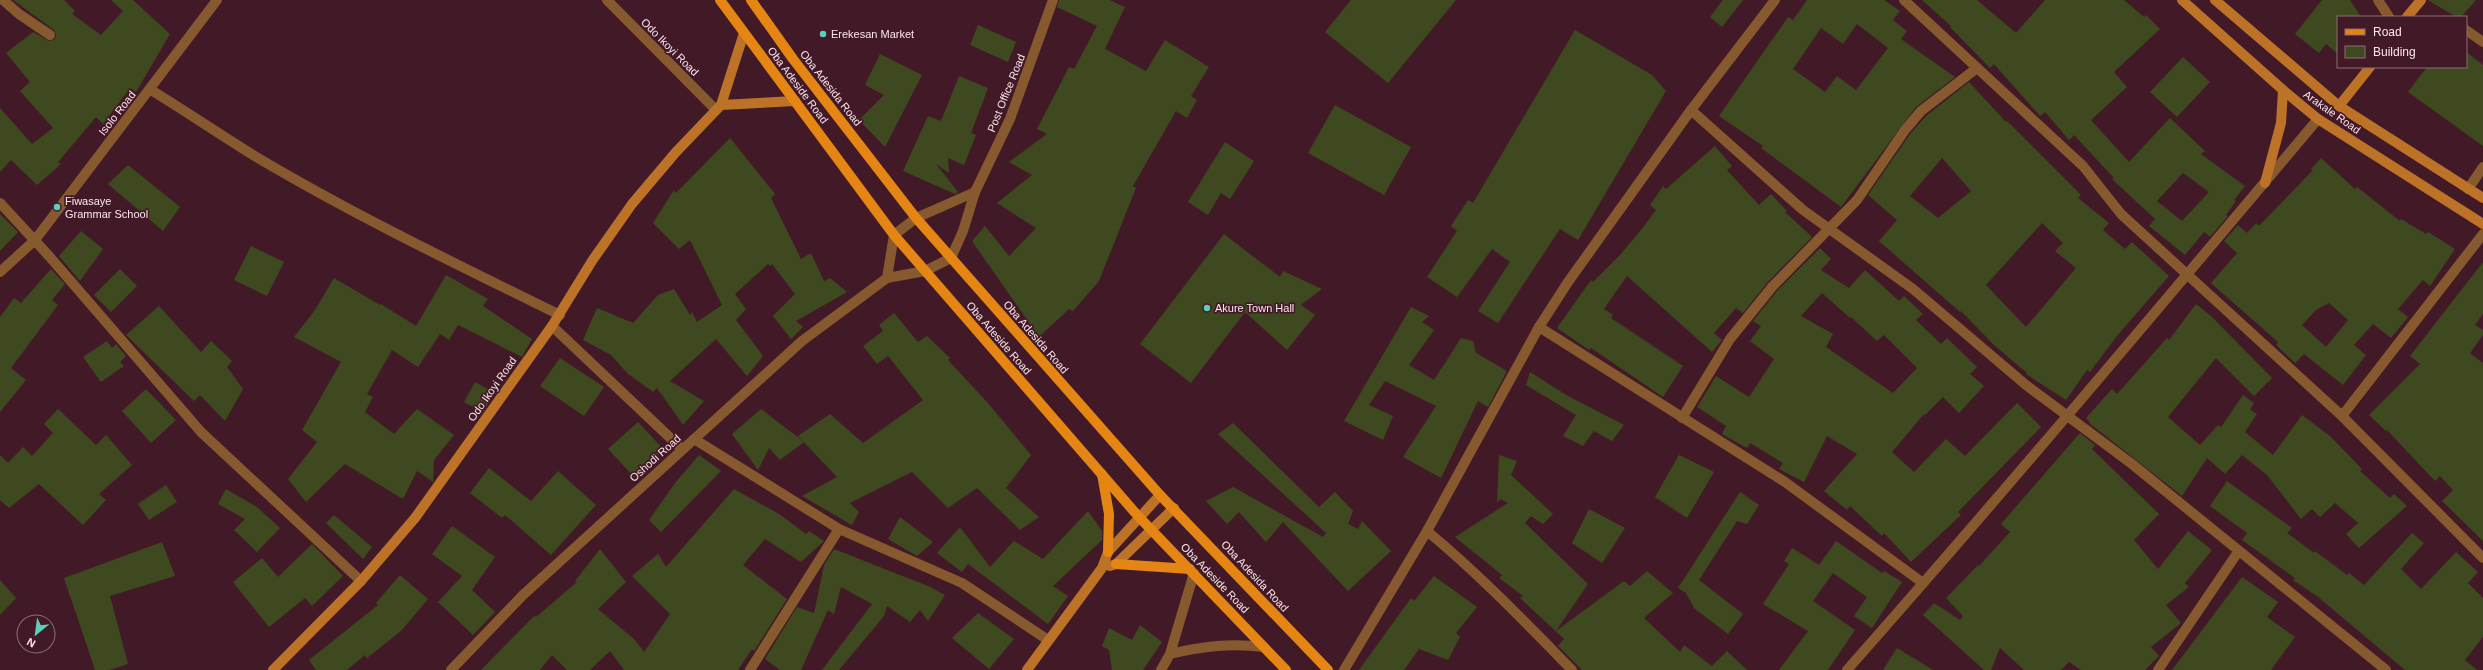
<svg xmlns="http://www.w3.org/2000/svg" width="2483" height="670" font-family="Helvetica,sans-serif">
<rect width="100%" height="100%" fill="#421a27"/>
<g fill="#3e491f" fill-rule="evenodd">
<polygon points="13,0 64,0 75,11 72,14 101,35 123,11 111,0 133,0 170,34 136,92 130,88 103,124 96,117 58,162 61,164 37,185 11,160 0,172 0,108 32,144 53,128 20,91 30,82 6,53 33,32 49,41 55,39 56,35 54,30"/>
<polygon points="1059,0 1109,0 1125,7 1105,49 1146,71 1165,40 1209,67 1191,96 1197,100 1187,118 1176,111 1133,186 1136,188 1099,281 1073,311 1069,309 1039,337 972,241 985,226 1009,256 1036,228 997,203 1032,175 1009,162 1047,134 1037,129 1069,67 1074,69 1097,26 1057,7"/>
<polygon points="1351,0 1456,0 1388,83 1325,32"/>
<polygon points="1723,0 1743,0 1722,27 1710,17"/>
<path d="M1807,0H1884L1900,11L1893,20L1907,31L1901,39L1955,77L1916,107L1841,207L1761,148L1763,146L1719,116L1788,17L1793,20ZM1857,24L1888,48L1856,90L1837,76L1825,92L1793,69L1821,28L1843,44Z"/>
<path d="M1922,0H1977L2016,33L2045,0H2124L2144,17L2146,15L2160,29L2114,72L2127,87L2091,120L2129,162L2170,118L2205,151L2201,154L2245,186L2234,200L2236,201L2226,215L2228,216L2210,237L2204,232L2185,255L2149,226L2155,219L2112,179L2114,178L2074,135L2069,140L2045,112L2040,116L1994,64L1990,68L1950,27L1951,26ZM2183,173L2209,192L2182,221L2157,201Z"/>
<polygon points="2322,0 2350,0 2361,17 2338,17 2338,54 2326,44 2319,53 2295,34"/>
<polygon points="2428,0 2476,0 2461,17 2456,17"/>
<polygon points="978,25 1016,42 1008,62 970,45"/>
<polygon points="1575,30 1652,75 1666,91 1578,240 1560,229 1498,323 1478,311 1510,262 1492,249 1457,297 1427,277 1457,231 1451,226 1468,200 1473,203"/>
<polygon points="2466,52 2483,65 2483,146 2408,92 2427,67 2466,67"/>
<polygon points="880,54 922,75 885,147 859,120 884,95 865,85"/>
<polygon points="2183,57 2210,82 2177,117 2150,92"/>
<polygon points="959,76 988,88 971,133 976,135 964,165 948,158 949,173 936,164 958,192 955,194 903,171 928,116 941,121"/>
<path d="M1969,82L2006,122L2007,121L2081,195L2078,198L2109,223L2103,230L2125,249L2132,242L2169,276L2116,337L2090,372L2087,370L2066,400L2026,374L2027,373L1994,345L1961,311L1960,312L1879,241L1897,220L1868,195L1910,134L1926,116ZM1942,158L1971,191L1938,218L1910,196ZM2042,223L2063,243L2055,251L2076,268L2026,327L1986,285Z"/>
<polygon points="1335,105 1411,147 1384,195 1308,153"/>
<polygon points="730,138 775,194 771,198 801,259 811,253 824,281 830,278 847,292 796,321 803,327 791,339 773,316 795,294 772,264 770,266 768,264 735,294 746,309 736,320 763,356 747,376 716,339 670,381 704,401 683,425 657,388 653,392 628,374 611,355 583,340 597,308 633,323 658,295 674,289 690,315 692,312 697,322 722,305 690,240 679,249 653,223 674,190 676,193"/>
<polygon points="1225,142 1254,161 1230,199 1221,193 1208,215 1188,202"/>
<polygon points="1715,146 1732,166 1727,170 1759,205 1771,194 1787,211 1785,212 1812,237 1767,283 1743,313 1736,308 1714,333 1722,340 1712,352 1627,276 1604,309 1613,315 1611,318 1683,366 1663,397 1591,348 1589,350 1557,328 1591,280 1593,282 1620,255 1641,230 1656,210 1650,205 1663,186 1666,189"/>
<path d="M2321,158L2355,189L2357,187L2400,221L2401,219L2426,234L2428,232L2455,249L2430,286L2423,280L2398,309L2408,317L2391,338L2373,324L2354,345L2366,355L2343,385L2304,354L2295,363L2276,345L2278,342L2211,283L2237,253L2224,241L2238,225L2247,233L2256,223L2259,226L2313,170L2311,169ZM2329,303L2348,320L2326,347L2302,325L2316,310Z"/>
<polygon points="128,165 180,207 163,231 108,184"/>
<polygon points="0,214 18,232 0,251"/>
<polygon points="81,231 103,249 80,281 59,256"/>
<polygon points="1224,234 1280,277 1283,271 1322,289 1301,305 1315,315 1287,350 1245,312 1191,383 1140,344"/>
<polygon points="251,246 284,262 267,296 234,280"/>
<path d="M1820,248L1831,259L1821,270L1849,288L1865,270L1899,301L1904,296L1923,314L1916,320L1941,344L1947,338L1977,367L1970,374L1984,386L1959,413L1943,397L1925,415L1924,414L1892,452L1914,472L1946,439L1965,456L2017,403L2041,427L1958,512L1961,515L1911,562L1884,533L1882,536L1850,506L1847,510L1824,491L1857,454L1827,436L1804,482L1779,469L1783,463L1750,443L1747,448L1722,434L1726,426L1697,407L1716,376L1749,397L1774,359L1750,341L1761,326L1753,321L1777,291ZM1822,293L1850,318L1851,317L1877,341L1884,335L1917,368L1893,393L1826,347L1833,334L1801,316Z"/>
<polygon points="2483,262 2483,314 2475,325 2483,330 2483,335 2470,353 2483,363 2483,541 2442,501 2453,490 2440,476 2435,481 2387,430 2386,431 2369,415 2420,364 2410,356"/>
<polygon points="51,269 65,284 52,300 58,305 11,368 26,380 0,412 0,317 14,298 21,303"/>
<polygon points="120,269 137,286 111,312 94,295"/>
<polygon points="446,275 488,299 483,306 532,339 523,355 522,357 458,325 449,340 440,334 418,367 392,350 367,394 373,397 365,412 394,434 417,409 454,435 434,460 433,482 417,471 403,499 345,464 306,502 288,479 317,442 302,430 341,362 294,337 315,310 334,278 380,305 381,304 416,326"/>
<polygon points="2196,304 2212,317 2272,378 2254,396 2216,358 2168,417 2200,445 2218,425 2221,427 2243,395 2254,403 2250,410 2257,414 2245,432 2273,455 2302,415 2330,436 2362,469 2360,471 2390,498 2394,494 2407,506 2359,548 2346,534 2358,523 2335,503 2320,517 2312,509 2301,519 2267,475 2242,455 2225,474 2207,458 2182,496 2089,423 2090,422 2086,418 2112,389 2117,394 2167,338 2169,340"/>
<polygon points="159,306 201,352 211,341 232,361 227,367 243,389 225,421 200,395 194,401 126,335"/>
<polygon points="1411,307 1429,316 1422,322 1434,330 1409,365 1434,380 1461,338 1473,341 1476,353 1507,371 1488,407 1478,401 1441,478 1403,457 1436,406 1385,381 1369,405 1393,416 1383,440 1344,421"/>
<polygon points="894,313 918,342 927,336 950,358 948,360 987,402 1031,455 1006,488 1039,517 1020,530 977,488 948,508 912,472 850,503 859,512 852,525 802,496 837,477 798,436 830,414 863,443 923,400 888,356 877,364 863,346 883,331 879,325"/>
<polygon points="107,341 112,348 116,344 126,356 120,362 124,366 101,382 83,357"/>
<polygon points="560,358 604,387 584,416 540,386"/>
<polygon points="1530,372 1568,396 1624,425 1612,441 1594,431 1583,446 1563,436 1576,415 1526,385"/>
<polygon points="475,382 495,393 483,412 464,402"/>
<polygon points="146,389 176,420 151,443 122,411"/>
<polygon points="58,409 96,445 106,435 132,465 99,494 106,500 83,525 39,484 9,508 0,500 0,455 8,463 23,447 32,456 53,433 44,424"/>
<polygon points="761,409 804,442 780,460 769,448 758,470 732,434"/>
<polygon points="638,422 664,450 634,477 608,449"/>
<polygon points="1233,423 1319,507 1335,492 1353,511 1348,524 1358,529 1362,521 1391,551 1348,591 1283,522 1266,542 1239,512 1227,524 1206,501 1233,487 1323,537 1326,533 1218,434"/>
<polygon points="2080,433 2095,445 2092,449 2159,514 2134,540 2158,569 2188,531 2212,550 2185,583 2189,587 2166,605 2181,623 2151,647 2159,656 2145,670 2081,670 2069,662 2061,670 2024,670 2000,648 1991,670 1984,670 1923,615 1934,603 1960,620 1963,616 1946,598 1978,565 1979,566 2010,532 2001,524"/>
<polygon points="699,455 721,471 661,532 649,520 675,483"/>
<polygon points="1499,455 1517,461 1511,475 1553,514 1543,524 1531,516 1525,523 1588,584 1556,631 1624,581 1630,586 1647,571 1673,593 1644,618 1680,652 1684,645 1712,666 1727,651 1747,670 1582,670 1558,646 1564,639 1520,598 1523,596 1499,578 1502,575 1455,537 1508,503 1500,499 1497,503"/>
<polygon points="1679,455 1714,472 1687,518 1655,497"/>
<polygon points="489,468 531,501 558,471 596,505 551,555 505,515 502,518 470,493"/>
<polygon points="2227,481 2292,528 2287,533 2314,553 2315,551 2347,575 2349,573 2364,585 2412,533 2424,543 2401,569 2421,589 2456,552 2478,572 2468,583 2483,598 2483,637 2465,660 2477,670 2405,670 2318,597 2293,580 2295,578 2242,540 2247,533 2210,506"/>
<polygon points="166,485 177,502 149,520 138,504"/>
<polygon points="226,489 257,507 280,528 257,552 234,530 245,519 218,504"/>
<polygon points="734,489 779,514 806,534 809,531 824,541 801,562 765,539 743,565 787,599 754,651 752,649 738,670 624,670 610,651 590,670 567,670 552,655 540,670 481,670 535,615 536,617 577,582 575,581 600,549 626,582 598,609 634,639 644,652 670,614 632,576 658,554 666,567"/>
<polygon points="1740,492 1759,505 1747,524 1737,521 1699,580 1743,614 1728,634 1694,608 1686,593 1678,588"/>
<polygon points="1589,509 1625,528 1602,563 1572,543"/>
<polygon points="1088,511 1102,531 1102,540 1053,586 1068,596 1048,624 968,564 962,572 937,553 960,527 990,567 1014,541 1043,559"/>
<polygon points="334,515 372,547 363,559 326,523"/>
<polygon points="900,517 933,542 917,556 888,539"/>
<polygon points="452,526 495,557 472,590 495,612 473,635 438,602 462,576 432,554"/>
<polygon points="1836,541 1882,573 1884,571 1902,582 1872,628 1854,616 1867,597 1833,573 1813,601 1855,630 1828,670 1779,670 1808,631 1763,604 1789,564 1784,561 1792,548 1819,565"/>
<polygon points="162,542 175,576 110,596 128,664 109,670 95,670 64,578"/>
<polygon points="312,544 343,576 312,606 305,598 269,627 233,582 262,558 278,577"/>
<polygon points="834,549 928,586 945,595 928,621 920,610 910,622 887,606 884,616 839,670 822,670 872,604 841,587 834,614 828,610 801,670 780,670 765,659 797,607 814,613 824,565"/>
<polygon points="400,575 428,599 401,631 367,658 365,655 347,670 316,670 309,660 378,605 376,603"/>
<polygon points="1434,576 1477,607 1456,633 1460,637 1448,660 1419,649 1404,670 1359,670 1411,598 1414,601"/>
<polygon points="2242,577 2278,602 2267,617 2295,637 2271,670 2172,670"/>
<polygon points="0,580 16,598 0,615"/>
<polygon points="978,613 1014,639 989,669 952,638"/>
<polygon points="1140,625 1162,642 1143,670 1112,670 1109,650 1102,646 1109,628 1132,640"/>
<polygon points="1897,648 1933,670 1883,670"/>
</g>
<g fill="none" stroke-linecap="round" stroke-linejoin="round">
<g stroke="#87592f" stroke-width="10">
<polyline points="3,0 19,14 50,35"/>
<polyline points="607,0 716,110"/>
<polyline points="1904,0 2083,166 2121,214 2342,416 2483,234"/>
<polyline points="2378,0 2389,17"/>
<polyline points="2466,30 2483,42"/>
<path d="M151,90C187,112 222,136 258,158C356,216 458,265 560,315"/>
<polyline points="1691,110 1803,210 1913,289 2026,385 2132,464 2386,670"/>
<polyline points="2468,189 2483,167"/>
<polyline points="0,203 49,256 201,432 361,581"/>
<polyline points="0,272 35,240 217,0"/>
<polyline points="887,278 894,235 916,218 975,192"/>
<polyline points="552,326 682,449"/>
<polyline points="1539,327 1785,482 1923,583"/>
<polyline points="2342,416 2483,558"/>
<polyline points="1682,418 1730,339 1772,287 1857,200 1905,130 1921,111 1977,68"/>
<polyline points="694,439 839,529 962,583 1048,640"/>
<path d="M1427,531C1479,574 1525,622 1572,670"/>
<path d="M1170,654C1203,646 1231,643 1264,647"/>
<polyline points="451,670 523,595 802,341 887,278 925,271 951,258 963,231 975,192 1010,119 1053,0"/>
<polyline points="750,670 839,529"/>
<polyline points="1161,670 1170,654 1194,573"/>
<polyline points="1344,670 1427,531 1539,327 1568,282 1691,110 1775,0"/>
<path d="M1847,670C2007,489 2163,303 2318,119"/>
<polyline points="2158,670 2238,552"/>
</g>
<g stroke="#bc7227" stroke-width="10">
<polyline points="2182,0 2283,90 2318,119 2483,224"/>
<polyline points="2215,0 2339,106 2483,198"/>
<polyline points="2407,17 2421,0"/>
<polyline points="721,105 795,101"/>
<polyline points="2339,106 2370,67"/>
<polyline points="2265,183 2281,123 2283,90"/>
<polyline points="1110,566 1116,564 1174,508"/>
<polyline points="273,670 361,581 415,518 552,326 592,261 632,204 676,152 721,105 744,33"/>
<polyline points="1027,670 1102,568 1108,552 1160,495"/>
</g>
<g stroke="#e58514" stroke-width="10">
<polyline points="720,0 894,235 1138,516 1286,670"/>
<polyline points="751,0 793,59 916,218 1160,495 1328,670"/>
<polyline points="1102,474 1109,514 1108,552"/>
<polyline points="1116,564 1190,569"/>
</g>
</g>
<g fill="#5bcebc" stroke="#421a27" stroke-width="1.5">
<circle cx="823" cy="34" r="4"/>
<circle cx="57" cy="207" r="4"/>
<circle cx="1207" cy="308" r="4"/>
</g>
<g text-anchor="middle" stroke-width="3.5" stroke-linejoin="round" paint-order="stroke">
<g font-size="11" fill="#fde6ec" stroke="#421a27" text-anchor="start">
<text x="831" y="38">Erekesan Market</text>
<text x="65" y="205">Fiwasaye<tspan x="65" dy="13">Grammar School</tspan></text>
<text x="1215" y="312">Akure Town Hall</text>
</g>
<g font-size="11" fill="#fde6ec" stroke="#421a27">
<text transform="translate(670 47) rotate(45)" y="4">Odo Ikoyi Road</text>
<text transform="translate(798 85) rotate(53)" y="4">Oba Adeside Road</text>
<text transform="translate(831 88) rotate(52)" y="4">Oba Adesida Road</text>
<text transform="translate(1006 93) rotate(-68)" y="4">Post Office Road</text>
<text transform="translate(2332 112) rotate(35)" y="4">Arakale Road</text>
<text transform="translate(117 113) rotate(-52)" y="4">Isolo Road</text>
<text transform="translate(1036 337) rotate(49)" y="4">Oba Adesida Road</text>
<text transform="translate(999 338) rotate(49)" y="4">Oba Adeside Road</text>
<text transform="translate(492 389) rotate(-55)" y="4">Odo Ikoyi Road</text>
<text transform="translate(655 458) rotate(-42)" y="4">Oshodi Road</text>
<text transform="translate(1255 576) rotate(47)" y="4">Oba Adesida Road</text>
<text transform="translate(1215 578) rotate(46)" y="4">Oba Adeside Road</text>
</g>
</g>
<rect x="2337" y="16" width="130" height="52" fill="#421a27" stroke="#8d6c76"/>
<rect x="2345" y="29" width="20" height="6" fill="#e58514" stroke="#8d6c76"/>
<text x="2373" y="36" font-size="12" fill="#fde6ec">Road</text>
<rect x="2345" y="46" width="20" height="12" fill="#3e491f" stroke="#8d6c76"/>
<text x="2373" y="56" font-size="12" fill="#fde6ec">Building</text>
<g transform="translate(36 634) rotate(209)"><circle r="19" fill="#421a27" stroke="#8d6c76"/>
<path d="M0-3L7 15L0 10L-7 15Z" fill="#5bcebc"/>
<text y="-6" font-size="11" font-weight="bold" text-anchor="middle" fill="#fde6ec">N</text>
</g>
</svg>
